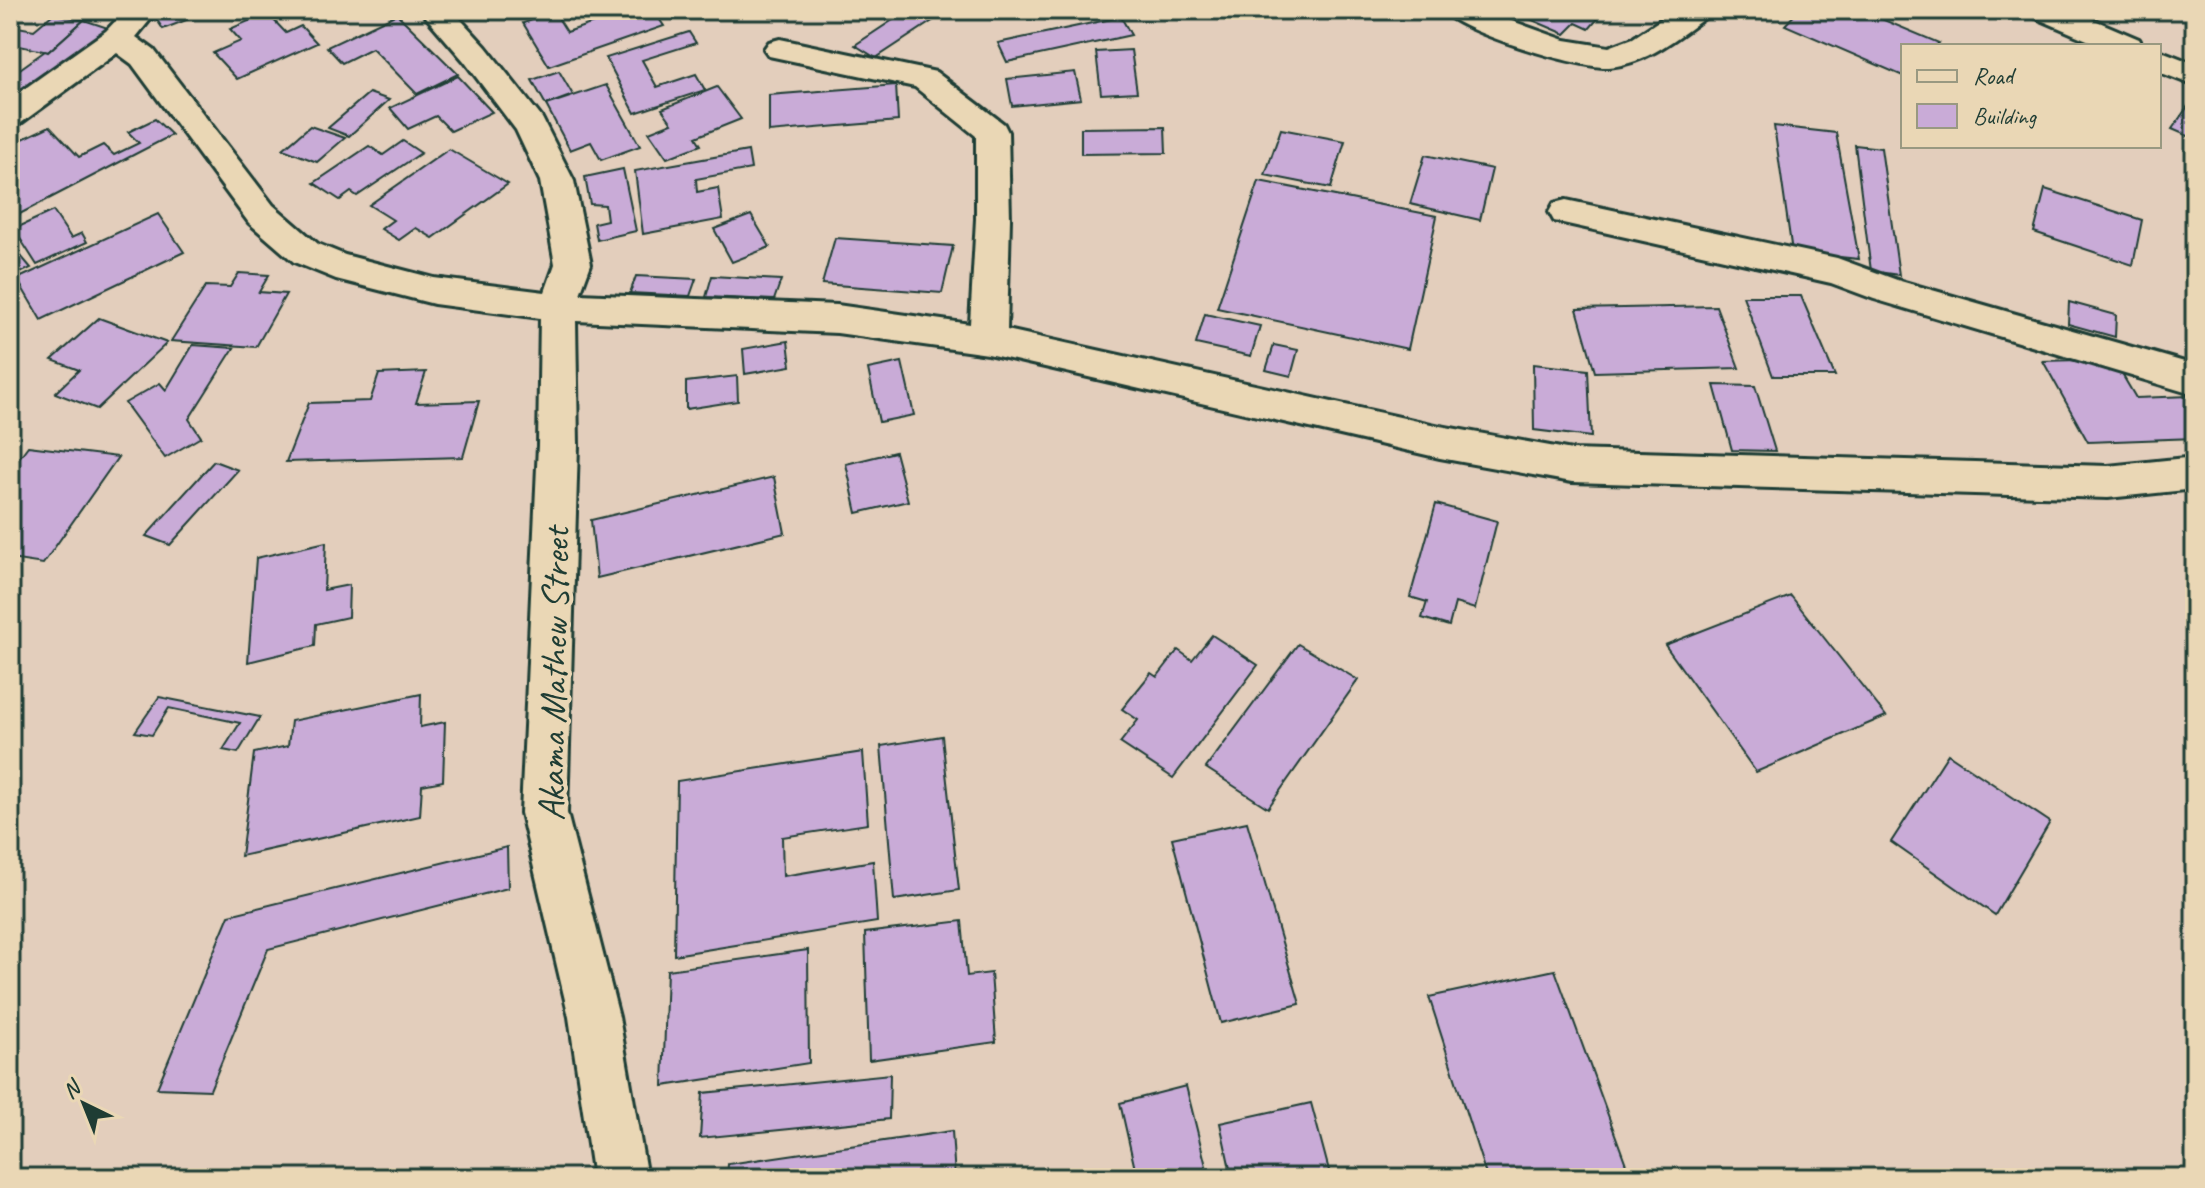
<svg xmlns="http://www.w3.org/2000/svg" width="2205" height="1188" font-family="Caveat,sans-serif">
<rect width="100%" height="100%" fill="#e3cebc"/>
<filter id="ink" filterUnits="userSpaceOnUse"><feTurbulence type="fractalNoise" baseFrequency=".0125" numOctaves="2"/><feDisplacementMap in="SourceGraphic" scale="16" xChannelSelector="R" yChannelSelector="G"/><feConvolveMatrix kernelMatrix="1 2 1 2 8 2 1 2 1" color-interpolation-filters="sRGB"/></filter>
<g filter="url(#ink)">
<g fill="#c9abd7" stroke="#1f3d34" stroke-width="2">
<polygon points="155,10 183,10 189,19 163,29 151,11"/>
<polygon points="632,10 653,10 664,26 549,66 523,23 555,13 567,32"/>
<polygon points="908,10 949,10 876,58 855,45"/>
<polygon points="1509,10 1588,10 1601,15 1589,29 1576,23 1565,34"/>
<polygon points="1799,10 1860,10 1939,43 1936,46 1903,46 1903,76 1785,25"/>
<polygon points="267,13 286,33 301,26 317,43 237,79 213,53 241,41 230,29"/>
<polygon points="53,14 84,20 48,52 10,44 10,33 18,27 34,30"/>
<polygon points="397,14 458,74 417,94 372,48 342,63 327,47"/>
<polygon points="1121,17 1131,35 1007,62 998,43"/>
<polygon points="84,20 108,28 16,97 10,95 10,76 45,51 48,52"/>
<polygon points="689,32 696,43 642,60 657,87 696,74 705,90 635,113 606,58"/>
<polygon points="1131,50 1137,92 1101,94 1096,52"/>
<polygon points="559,71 573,95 546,105 532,80"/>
<polygon points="1075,72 1081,99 1012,106 1007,79"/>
<polygon points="458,76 492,112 451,131 436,116 408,129 390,108"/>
<polygon points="606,85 640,146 601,160 591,142 570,150 546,105"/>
<polygon points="896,85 898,121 769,132 769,95"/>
<polygon points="717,87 741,119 696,137 701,145 667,158 649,132 672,123 662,109"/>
<polygon points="369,93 389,100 349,136 328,128"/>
<polygon points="2195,96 2195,139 2172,129"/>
<polygon points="155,119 172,135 10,219 10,145 50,126 79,157 103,145 114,155 139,143 128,132"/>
<polygon points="310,126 345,138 317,162 283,149"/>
<polygon points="1774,126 1836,133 1859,259 1792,252"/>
<polygon points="1165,127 1166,153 1081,154 1081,128"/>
<polygon points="1281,129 1345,141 1331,188 1265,175"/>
<polygon points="403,141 421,153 357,196 351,192 340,200 314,183 369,146 383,155"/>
<polygon points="1855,145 1881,148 1899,275 1871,271"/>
<polygon points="449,149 508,184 433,238 416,228 399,240 381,229 393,220 369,205"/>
<polygon points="748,151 751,169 696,179 697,192 718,188 723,219 643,234 635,171"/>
<polygon points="1425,155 1492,169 1480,220 1410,204"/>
<polygon points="623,169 636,231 597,240 594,223 607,220 605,205 590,204 585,177"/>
<polygon points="1259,181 1437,216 1408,349 1217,308"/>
<polygon points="2045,189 2142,220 2133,265 2034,232"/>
<polygon points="53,211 71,238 82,233 87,242 37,265 14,229"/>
<polygon points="158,214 184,252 41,320 17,279"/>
<polygon points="751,215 770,247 732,262 714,229"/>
<polygon points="835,238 953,246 942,293 822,284"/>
<polygon points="10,243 31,268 10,278"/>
<polygon points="239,273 269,275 259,292 286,294 256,347 171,341 206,286 230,287"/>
<polygon points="636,276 696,279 690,296 630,293"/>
<polygon points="712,276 781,280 774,300 706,297"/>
<polygon points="1743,296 1801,296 1835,376 1773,376"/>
<polygon points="2069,302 2116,315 2115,337 2068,324"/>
<polygon points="1716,306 1739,368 1595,372 1577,309"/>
<polygon points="1205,314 1260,326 1251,356 1196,344"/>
<polygon points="99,318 167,343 97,409 55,393 79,370 52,360"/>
<polygon points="788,341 791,366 745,374 743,349"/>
<polygon points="193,345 234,348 189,419 201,437 165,458 125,403 160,383 166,390"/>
<polygon points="1274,345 1298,350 1291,376 1266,370"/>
<polygon points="2113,359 2136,398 2190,396 2195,404 2195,438 2088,442 2043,361"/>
<polygon points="902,362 914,415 879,422 868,369"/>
<polygon points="1533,364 1588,370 1591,437 1534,430"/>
<polygon points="426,372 416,403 479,401 463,457 286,462 309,403 370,401 379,374"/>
<polygon points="737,376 738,401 686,409 686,382"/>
<polygon points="1714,385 1755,386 1775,451 1732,450"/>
<polygon points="28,446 118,457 43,564 10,559 10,470"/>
<polygon points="895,452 908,501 857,513 846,464"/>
<polygon points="214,461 238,470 170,545 146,536"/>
<polygon points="774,477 785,533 597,578 591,520"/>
<polygon points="1436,504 1497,521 1475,609 1455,603 1449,626 1422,618 1427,602 1410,597"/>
<polygon points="326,542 324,590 349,585 348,617 316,624 315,646 248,662 256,558"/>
<polygon points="1791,596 1886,716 1756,772 1665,645"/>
<polygon points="1212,635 1258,665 1173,778 1120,743 1138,720 1122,709 1151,673 1157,677 1178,650 1192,660"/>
<polygon points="1298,644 1358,680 1268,808 1206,768"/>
<polygon points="421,694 420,727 445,722 443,781 422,785 420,816 241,856 254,753 288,746 291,721"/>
<polygon points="159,697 260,717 238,753 223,750 240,723 169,708 152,735 135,732"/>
<polygon points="942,736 959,890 894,900 881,746"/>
<polygon points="863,752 868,824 782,837 783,876 873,861 877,922 674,955 677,781"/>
<polygon points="1948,754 2050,822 1995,915 1891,842"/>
<polygon points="1247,822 1300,1004 1221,1023 1172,838"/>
<polygon points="507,847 508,888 268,949 210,1090 157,1088 229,915"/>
<polygon points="962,921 967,976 991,973 996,1042 869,1060 865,933"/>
<polygon points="808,950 809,1063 663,1086 667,970"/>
<polygon points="1555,970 1627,1167 1580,1178 1487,1178 1429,997"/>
<polygon points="890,1074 889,1119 700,1138 703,1093"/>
<polygon points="1186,1086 1209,1178 1137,1178 1120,1103"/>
<polygon points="1311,1103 1331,1178 1232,1178 1220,1123"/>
<polygon points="952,1131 955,1178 727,1178 728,1164"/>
</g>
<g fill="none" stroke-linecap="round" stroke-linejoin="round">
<defs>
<g id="street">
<polygon points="126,10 158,10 136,37 154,50 273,205 318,244 345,255 434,278 545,292 555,264 540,181 516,130 464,61 420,10 452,10 486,47 542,118 574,181 591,264 580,294 837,305 970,324 976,219 976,136 915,87 769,56 764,49 769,42 780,39 936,72 1004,124 1008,132 1010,219 1007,330 1440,426 1572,450 2108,466 2195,457 2195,489 2108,498 1572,482 1440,458 988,354 837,333 576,321 578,445 567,813 619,1017 647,1178 593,1178 569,1017 521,813 538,445 540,318 434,304 336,279 294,262 249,223 132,64 117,53 21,123 10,126 10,99 106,31"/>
<path d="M1442,10H1481L1565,40L1609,47L1633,38L1675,10H1710L1706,17C1677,38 1646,64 1609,67C1581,69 1456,31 1442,10Z"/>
<polygon points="2030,10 2071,10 2139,39 2143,46 2101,46 2034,17"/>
<polygon points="2159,50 2195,64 2195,86 2159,72"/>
<polygon points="1566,200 1837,258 1897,280 2195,365 2195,395 1874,299 1831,283 1554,221 1549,212 1554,203"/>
</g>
</defs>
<use href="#street" stroke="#1f3d34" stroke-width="6"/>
<use href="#street" fill="#ead7b5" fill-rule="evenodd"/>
</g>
</g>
<g text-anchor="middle" stroke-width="8" stroke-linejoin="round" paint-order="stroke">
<g font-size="38" fill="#1f3d34" stroke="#ead7b5">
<text transform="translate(553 674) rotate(-89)" y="13">Akama Mathew Street</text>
</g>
</g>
<rect width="2205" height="1188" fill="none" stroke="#ead7b5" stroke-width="40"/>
<rect x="20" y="20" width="2165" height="1148" fill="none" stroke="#1f3d34" stroke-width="3" filter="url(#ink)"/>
<rect x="1901" y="44" width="260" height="104" fill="#ead7b5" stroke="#999981" stroke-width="2"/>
<rect x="1917" y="70" width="40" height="12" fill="#ead7b5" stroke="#999981" stroke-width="2"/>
<text x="1973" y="84" font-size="24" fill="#1f3d34">Road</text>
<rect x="1917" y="104" width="40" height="24" fill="#c9abd7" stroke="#999981" stroke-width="2"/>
<text x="1973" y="124" font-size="24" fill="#1f3d34">Building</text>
<g transform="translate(84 1104) rotate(317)" stroke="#ead7b5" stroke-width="6" paint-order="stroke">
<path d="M0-6L14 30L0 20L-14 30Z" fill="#1f3d34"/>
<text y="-12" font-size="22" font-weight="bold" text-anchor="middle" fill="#1f3d34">N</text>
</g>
</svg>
